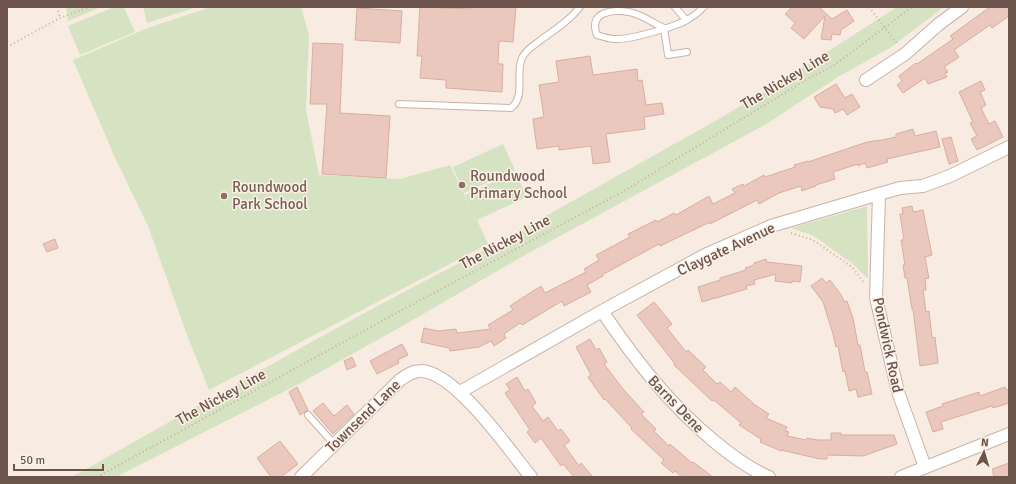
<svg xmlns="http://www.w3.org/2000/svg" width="1016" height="484" font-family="Signika,sans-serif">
<rect width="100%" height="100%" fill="#f8ece2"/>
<g fill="#d5e3c3">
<polygon points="66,7 101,7 68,21"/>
<polygon points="114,7 124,7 135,32 80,55 68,26"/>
<polygon points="143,7 197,7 147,23"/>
<polygon points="211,7 301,7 309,35 306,110 319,175 400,179 450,165 473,213 465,195 515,172 527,197 477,220 488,244 209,390 187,335 148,226 116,160 73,60 150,27"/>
<path d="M897,7H944L890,48L838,77L768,123L527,254L397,329L297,385L116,477H72C222,392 371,306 526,229V227L717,120L783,80Z"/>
<polygon points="503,144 515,170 464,193 453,167"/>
<polygon points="867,206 868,279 853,264 814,236 791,228"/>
</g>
<g fill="#eac8bd" stroke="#daada0">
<polygon points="420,7 471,9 471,7 516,7 513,42 499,41 498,64 503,64 502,92 446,88 446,80 420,78 422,56 417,56"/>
<polygon points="792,7 819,7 832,19 847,10 854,21 841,30 840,35 832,34 831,40 821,39 825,16 804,39 791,28 795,23 785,14"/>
<polygon points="990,7 1009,7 1009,16 992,28 990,25 954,50 959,57 944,67 948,72 945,73 947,77 928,84 925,78 903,93 897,85 902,81 899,76 916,63 917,64 953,39 950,36"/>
<polygon points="357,8 402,11 400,43 355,40"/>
<polygon points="313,43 343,44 340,113 390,116 386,178 322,174 327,104 310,104"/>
<polygon points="590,56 593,75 637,69 638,81 642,80 646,105 662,103 664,114 644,117 645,129 606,134 610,162 593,164 591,146 559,150 559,146 537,149 533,119 544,117 539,85 559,82 556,61"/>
<polygon points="981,81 985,90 980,92 986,105 981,108 989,124 995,121 1003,137 977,150 971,139 977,136 970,123 973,122 959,92"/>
<polygon points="836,84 845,98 852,94 860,107 847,115 843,109 835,113 833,109 820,107 814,97"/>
<polygon points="913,129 915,136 936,131 940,147 887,159 888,162 867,168 865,163 858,166 858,164 833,172 835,179 816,185 816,186 802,191 801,186 779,193 759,204 757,200 710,224 710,222 660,246 659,244 602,275 603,276 587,285 591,292 564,306 562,301 522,325 520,323 504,334 506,338 494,346 491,341 479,347 450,351 449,348 421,342 424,328 438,331 456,329 457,333 491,329 488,325 513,310 510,306 519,300 541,286 545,293 586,272 584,269 599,260 596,255 630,237 628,234 656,220 657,222 674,213 676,215 709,196 713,204 735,193 732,189 743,184 744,186 764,175 765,177 795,167 794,165 808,161 808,162 867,142 881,140 882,141 882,140 896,137 896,134"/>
<polygon points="951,137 958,161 949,164 942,139"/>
<polygon points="912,206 913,212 923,210 932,255 925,257 929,278 925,279 926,290 923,290 926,312 929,311 932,338 935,337 938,363 920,366 913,309 912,309 907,278 905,278 903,265 905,265 901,240 904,240 900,214 903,214 902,208"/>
<polygon points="55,239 58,248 47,252 43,244"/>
<polygon points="766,259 767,262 802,266 800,282 792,281 792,283 775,281 776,274 754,280 755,284 746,286 747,289 702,302 698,287 720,280 720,278 746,270 745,268 754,265 754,263"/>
<polygon points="822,278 826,283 830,280 842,296 844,302 847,301 853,318 858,345 860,345 865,372 867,372 872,394 858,397 856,389 849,391 845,371 843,372 838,346 836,347 833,334 823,302 811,286"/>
<polygon points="654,302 672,324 667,328 686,352 688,350 706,367 703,370 717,384 720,382 731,392 735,387 755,405 769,414 766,418 787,427 785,431 789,432 787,436 806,440 807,438 818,440 831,440 831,433 841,433 841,435 894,435 897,444 863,456 827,455 827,459 820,459 781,450 781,451 760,442 761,439 739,425 741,423 714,400 712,401 674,365 675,364 637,315"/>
<polygon points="590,339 596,350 599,348 607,362 604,364 623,389 644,412 641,414 656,429 654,431 669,446 670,444 692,463 693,462 713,477 682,477 675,471 673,473 661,463 664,460 631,429 632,428 605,399 604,400 588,377 591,375 576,347"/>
<polygon points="402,344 408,355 398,360 399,363 377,374 370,361"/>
<polygon points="352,357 356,366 347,370 344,361"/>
<polygon points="517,377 525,391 528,389 536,403 532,406 543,421 548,417 558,431 561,429 570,441 564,445 579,466 581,463 593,477 574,477 563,464 561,466 541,438 535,443 527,432 530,430 505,393 510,390 506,384"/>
<polygon points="297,387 308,410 300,415 289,392"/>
<polygon points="1005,387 1006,390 1009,389 1009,403 993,408 992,406 941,422 943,429 933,432 926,412 943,406 942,404 979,392 980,396"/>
<polygon points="323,403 334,416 347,405 354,414 333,434 313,411"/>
<polygon points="280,441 298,464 281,477 271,477 257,458"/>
<polygon points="1009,463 1009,477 994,477 992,469"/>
</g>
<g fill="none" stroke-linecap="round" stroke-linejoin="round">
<defs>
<g id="service">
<polyline points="675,7 686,20"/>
<path d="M664,28C653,23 641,14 629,12C612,9 588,12 597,35C603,37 609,39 615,39C630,40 674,27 687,20C692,17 699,12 704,7"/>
<polyline points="664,28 668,55 687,52"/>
<path d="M399,104L511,108C526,96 515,74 522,58C526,49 535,45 542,39C556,29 570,20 580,7"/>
<polyline points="308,415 334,444"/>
</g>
<g id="minor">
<polyline points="866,80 905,54 939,24 962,7"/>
<polyline points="879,194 876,298 898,392 925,467"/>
<path d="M602,311C635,360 670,405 715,442C732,456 749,469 769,477"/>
<polyline points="460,392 602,311 705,255 771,226 879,194 900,188 923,186 950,176 1009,147"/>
<path d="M301,477L400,380C406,376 412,371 420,371C454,370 510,451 531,477"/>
<polyline points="901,477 1009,434"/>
</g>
</defs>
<use href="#service" stroke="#c7b3ab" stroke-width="8"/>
<use href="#minor" stroke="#c7b3ab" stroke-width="14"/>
<g stroke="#ceaca1" stroke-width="2" stroke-dasharray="1 3" stroke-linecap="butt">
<polyline points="57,7 60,18"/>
<polyline points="869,7 898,45"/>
<polyline points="7,47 60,18 89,7"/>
<polyline points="791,233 813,240 852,267 865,284"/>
<polyline points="97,477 391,316 624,191 809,78 833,66 912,7"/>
</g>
<use href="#service" stroke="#fff" stroke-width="6"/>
<use href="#minor" stroke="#fff" stroke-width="12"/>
</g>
<g fill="#8d6e63" stroke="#fcf1e7" stroke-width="1.5">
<circle cx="462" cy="185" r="4"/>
<circle cx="224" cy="196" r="4"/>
</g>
<g text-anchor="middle" stroke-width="3" stroke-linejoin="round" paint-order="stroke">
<g font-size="15" fill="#6c534c" stroke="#fcf1e7">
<text transform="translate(785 80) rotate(-31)" y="5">The Nickey Line</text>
<text transform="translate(505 242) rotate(-28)" y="5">The Nickey Line</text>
<text transform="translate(726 249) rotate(-25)" y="5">Claygate Avenue</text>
<text transform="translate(888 345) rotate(78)" y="5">Pondwick Road</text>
<text transform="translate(221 397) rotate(-29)" y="5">The Nickey Line</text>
<text transform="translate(676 404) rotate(46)" y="5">Barns Dene</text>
<text transform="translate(363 416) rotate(-44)" y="5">Townsend Lane</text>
</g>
<g font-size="15" fill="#785e54" stroke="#fcf1e7" text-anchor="start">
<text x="470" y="181">Roundwood<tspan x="470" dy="17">Primary School</tspan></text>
<text x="232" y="192">Roundwood<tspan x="232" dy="17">Park School</tspan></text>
</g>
</g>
<rect width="1016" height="484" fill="none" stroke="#6c534c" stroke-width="16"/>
<g transform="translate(984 452) rotate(5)" stroke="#fcf1e7" stroke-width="3" paint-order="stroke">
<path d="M0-3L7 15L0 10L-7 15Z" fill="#6c534c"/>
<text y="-6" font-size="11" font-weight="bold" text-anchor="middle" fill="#6c534c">N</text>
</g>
<path d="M14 464v6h89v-6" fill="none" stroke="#6c534c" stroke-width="2"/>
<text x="20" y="464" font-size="12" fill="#6c534c" stroke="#fcf1e7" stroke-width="3" paint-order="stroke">50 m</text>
</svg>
